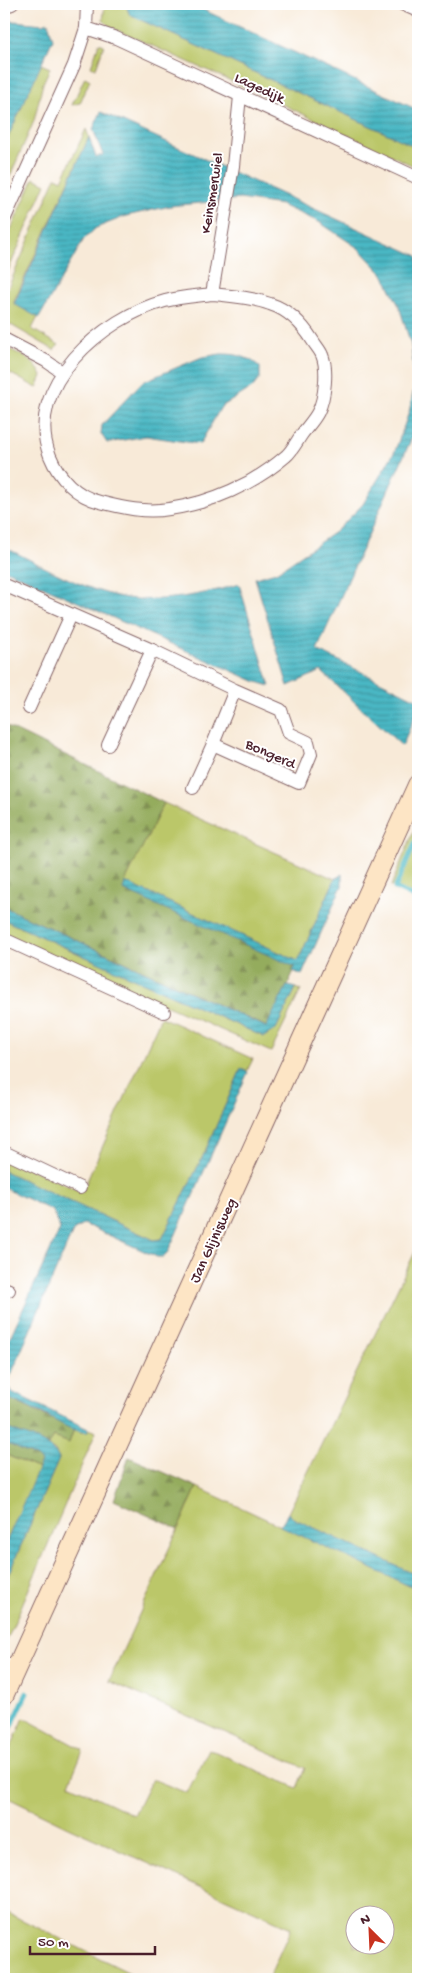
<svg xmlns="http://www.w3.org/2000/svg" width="422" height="1983" font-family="'Gochi Hand',sans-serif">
<defs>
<pattern id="forest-firs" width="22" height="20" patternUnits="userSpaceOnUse" patternTransform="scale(1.25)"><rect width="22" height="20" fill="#94ac5d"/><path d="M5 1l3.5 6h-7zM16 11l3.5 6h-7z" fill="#7b8b4d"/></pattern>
<pattern id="water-rules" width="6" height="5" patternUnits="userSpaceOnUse" patternTransform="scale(1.25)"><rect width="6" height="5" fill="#49b7c4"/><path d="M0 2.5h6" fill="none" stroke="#3f949f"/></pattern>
</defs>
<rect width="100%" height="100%" fill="#fff"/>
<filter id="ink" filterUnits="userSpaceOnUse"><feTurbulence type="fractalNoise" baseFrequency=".02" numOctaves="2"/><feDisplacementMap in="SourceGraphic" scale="10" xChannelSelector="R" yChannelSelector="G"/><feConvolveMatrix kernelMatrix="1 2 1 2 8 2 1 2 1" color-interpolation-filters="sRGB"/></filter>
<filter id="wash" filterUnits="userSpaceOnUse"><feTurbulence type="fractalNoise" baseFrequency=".0096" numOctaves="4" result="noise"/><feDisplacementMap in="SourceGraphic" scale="20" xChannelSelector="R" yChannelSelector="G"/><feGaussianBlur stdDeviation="1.12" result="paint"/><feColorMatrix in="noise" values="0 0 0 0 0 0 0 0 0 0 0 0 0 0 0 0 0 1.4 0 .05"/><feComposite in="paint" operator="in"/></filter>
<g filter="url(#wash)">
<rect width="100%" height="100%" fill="#f8ead8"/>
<g fill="#bbc769" stroke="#82734a" fill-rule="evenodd">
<polygon points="105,4 125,4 130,15 418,148 418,168 258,93 110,27 103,20"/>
<polygon points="99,43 104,45 96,68 91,67"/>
<polygon points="41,64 50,68 43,83 34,121 4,190 4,146"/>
<polygon points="85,77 90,80 80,103 72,105"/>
<polygon points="86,129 89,137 14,301 14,303 38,317 32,329 59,345 54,350 4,321 4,297 56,177 62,180"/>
<polygon points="34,178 46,184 4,280 4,245"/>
<path d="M4,347C20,354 34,359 42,376L37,388L4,370Z"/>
<polygon points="164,803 335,879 298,961 125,882"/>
<polygon points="418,821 418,899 391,886"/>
<polygon points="4,920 264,1037 276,1029 296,988 301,990 271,1052 4,934"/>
<polygon points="161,1017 253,1059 247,1071 241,1069 204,1154 162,1239 154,1240 4,1171 4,1157 82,1192"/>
<polygon points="418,1246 418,1576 293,1518 288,1513"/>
<polygon points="74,1429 80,1432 87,1432 88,1429 96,1432 4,1647 4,1584 59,1459 55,1451 48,1446 54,1437 69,1442"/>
<polygon points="4,1454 39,1469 4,1547"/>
<path d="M197,1487L418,1590V1979H268L291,1928L70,1828L4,1796V1762L24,1718L83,1750L69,1784L134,1815L152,1779L187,1793L209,1749L297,1788L305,1768L109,1681ZM354,1916H384V1946H354Z"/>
<polygon points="4,1911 142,1979 4,1979"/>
</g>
<g fill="url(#forest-firs)" stroke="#6f6644">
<polygon points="4,725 164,803 125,882 296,967 267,1027 4,907"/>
<path d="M4,1396C27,1408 50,1418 74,1429L69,1443L54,1437L48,1446L4,1427Z"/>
<polygon points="4,1442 39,1458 41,1462 39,1469 4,1454"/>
<polygon points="129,1457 197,1487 178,1529 114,1500"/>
</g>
<g fill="url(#water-rules)" stroke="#4a6b78">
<polygon points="125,4 191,4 418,110 418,148 130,15"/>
<polygon points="4,20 43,24 48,22 53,39 4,146"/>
<polygon points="101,112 418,256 418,424 317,650 418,700 418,709 402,746 321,671 288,686 255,578 276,572 335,532 363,504 395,451 409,412 415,384 411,345 399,306 383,274 358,248 319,222 281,205 240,199 170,206 126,216 96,228 84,239 39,318 14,304 89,137 96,157 103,155 93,129"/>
<path d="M221,354C236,354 248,356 260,367V378L252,388L221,407L200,444L146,436L107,443L101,434L102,425L142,382L202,357Z"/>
<path d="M4,547C42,565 84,591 127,598C161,603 207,594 239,584L270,686L254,681L4,569Z"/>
<polygon points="342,874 342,886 302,975 293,971 295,967 123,890 125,882 298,961 335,879"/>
<polygon points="4,907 266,1027 287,986 296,988 276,1029 264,1037 4,920"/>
<path d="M241,1069L248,1072L168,1252L163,1257H157L84,1224L73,1231L7,1384L12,1392L88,1429V1432C76,1434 54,1420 44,1414C31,1408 17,1403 4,1396V1350L60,1229L53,1211L4,1188V1171L154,1240L162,1239L204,1154Z"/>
<path d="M4,1427C21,1435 50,1440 59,1459L4,1584V1547L41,1462L38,1458L4,1442Z"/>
<polygon points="288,1513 293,1518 418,1576 418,1590 280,1526"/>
</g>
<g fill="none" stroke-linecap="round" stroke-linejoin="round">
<g stroke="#49b7c4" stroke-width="5">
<polyline points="418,837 395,888 418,899"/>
<polyline points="4,1742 27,1693"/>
</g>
</g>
</g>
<g filter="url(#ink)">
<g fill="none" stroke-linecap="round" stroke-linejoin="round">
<defs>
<g id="street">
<polyline points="402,4 418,11"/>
<polyline points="4,7 12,4"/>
<polyline points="86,28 116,38 418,178"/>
<polyline points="4,220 74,65 86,28 87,4"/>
<path d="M212,294C231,296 251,297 270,304C289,310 303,325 313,341C316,346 320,350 322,355C328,369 325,398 318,412C314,420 307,427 302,434C297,441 292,451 286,456C254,484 211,503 169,509C145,513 123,508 100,502C76,496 59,478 50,456C22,386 104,317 165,301C180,297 197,296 212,294Z"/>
<polyline points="212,294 233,166 240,96"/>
<polyline points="4,339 46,361 62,372"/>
<polyline points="4,585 152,650 235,690 281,710 289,733 308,742 311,754 299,783 213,744 235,690"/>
<polyline points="29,708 71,615"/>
<polyline points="108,745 152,650"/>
<polyline points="193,788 213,744"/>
<polyline points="4,939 164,1012"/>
<polyline points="4,1152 80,1188"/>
<polyline points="4,1288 9,1290"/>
<polyline points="4,1662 16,1668"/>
</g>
<polyline id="secondary" points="4,1695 418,784"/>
</defs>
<use href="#street" stroke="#876668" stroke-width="14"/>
<use href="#secondary" stroke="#876668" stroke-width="21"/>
<use href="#street" stroke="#fff" stroke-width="12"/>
<use href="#secondary" stroke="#fde5c5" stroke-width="19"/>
</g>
</g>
<g text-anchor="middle" stroke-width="4" stroke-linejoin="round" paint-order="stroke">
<g font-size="15" fill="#4a1f2b" stroke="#fff">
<text transform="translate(260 87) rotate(25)" y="5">Lagedijk</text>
<text transform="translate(211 193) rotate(-81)" y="5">Keinsmerwiel</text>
<text transform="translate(271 753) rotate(24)" y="5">Bongerd</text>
<text transform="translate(212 1240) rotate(-65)" y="5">Jan Glijnisweg</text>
</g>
</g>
<rect width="422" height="1983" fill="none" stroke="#fff" stroke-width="20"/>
<g transform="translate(370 1930) rotate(336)"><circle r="24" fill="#ffffff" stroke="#b7a5aa"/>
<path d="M0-4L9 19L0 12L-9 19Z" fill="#c8321e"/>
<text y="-8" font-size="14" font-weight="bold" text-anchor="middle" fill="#4a1f2b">N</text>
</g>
<path d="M30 1946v8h125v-8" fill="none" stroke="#4a1f2b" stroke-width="2.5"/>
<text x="38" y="1946" font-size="15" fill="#4a1f2b" stroke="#ffffff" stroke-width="4" paint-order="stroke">50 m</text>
</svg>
